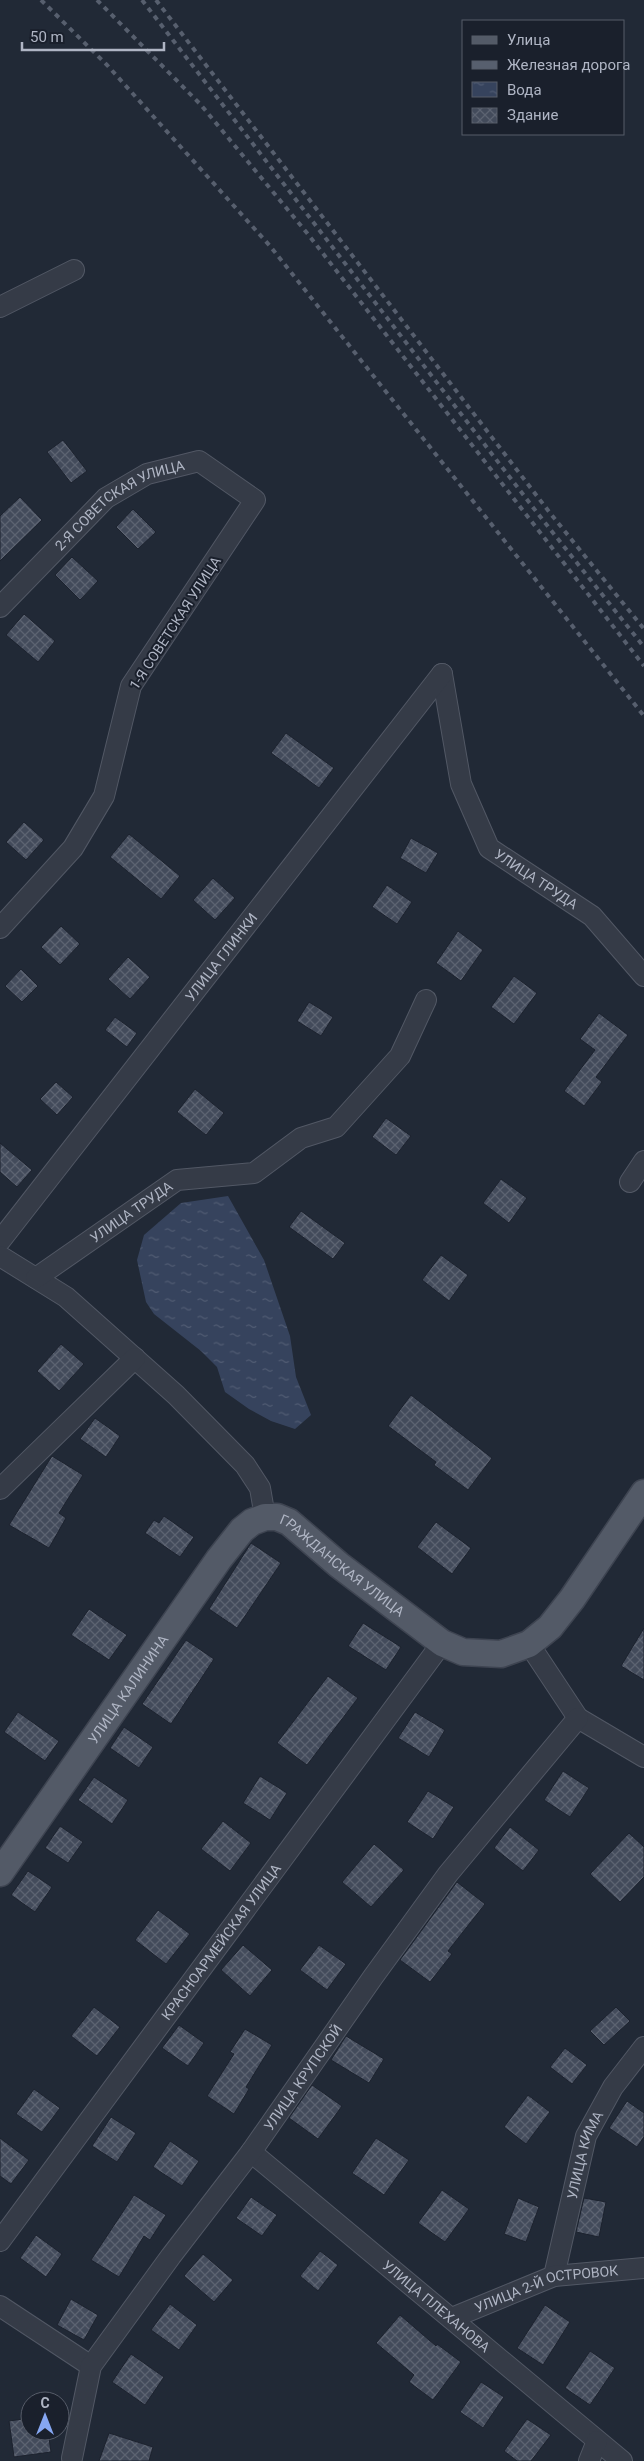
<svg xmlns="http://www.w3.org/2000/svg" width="644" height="2461" font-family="Roboto,sans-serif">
<defs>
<pattern id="water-ripples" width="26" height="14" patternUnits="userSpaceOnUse" patternTransform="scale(1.25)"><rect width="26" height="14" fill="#36435d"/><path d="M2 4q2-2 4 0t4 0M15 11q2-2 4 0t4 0" fill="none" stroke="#515c73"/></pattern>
<pattern id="building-cross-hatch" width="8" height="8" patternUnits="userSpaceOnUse" patternTransform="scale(1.25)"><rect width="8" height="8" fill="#434b5b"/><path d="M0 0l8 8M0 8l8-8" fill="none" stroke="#5c6371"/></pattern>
</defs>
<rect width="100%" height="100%" fill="#212936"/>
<polygon fill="url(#water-ripples)" points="228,1196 264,1260 290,1336 296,1377 311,1415 295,1429 271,1421 249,1409 225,1392 217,1367 201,1351 154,1314 146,1302 137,1260 144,1235 181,1203"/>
<g fill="url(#building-cross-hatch)" stroke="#1c222e">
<polygon points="63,440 87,471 71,483 47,452"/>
<polygon points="20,497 42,520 0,561 0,516"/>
<polygon points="133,509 156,532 138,549 116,527"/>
<polygon points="72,557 98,581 80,600 55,575"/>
<polygon points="24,614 55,641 38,662 6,635"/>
<polygon points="286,733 334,768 319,788 271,753"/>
<polygon points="24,822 44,840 26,860 6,842"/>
<polygon points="129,834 180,876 161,899 110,857"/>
<polygon points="411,838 438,853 426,873 400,858"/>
<polygon points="213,878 235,898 215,920 193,900"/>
<polygon points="387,885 412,902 397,924 372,907"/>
<polygon points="61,926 80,944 60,965 41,947"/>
<polygon points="458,931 483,950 461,981 436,963"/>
<polygon points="128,957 150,977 130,999 108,979"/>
<polygon points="21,969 38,986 22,1002 5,986"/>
<polygon points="514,976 537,993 514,1024 491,1007"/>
<polygon points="309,1002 333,1017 321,1036 297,1021"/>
<polygon points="599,1013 628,1035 596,1077 602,1082 584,1106 564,1091 595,1050 580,1039"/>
<polygon points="115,1017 137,1033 127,1047 105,1030"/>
<polygon points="56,1082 73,1097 57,1115 40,1099"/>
<polygon points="195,1089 224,1113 206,1135 177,1112"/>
<polygon points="386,1118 411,1136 396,1155 372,1137"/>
<polygon points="0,1143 32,1170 17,1187 0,1172"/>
<polygon points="501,1179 527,1198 509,1223 483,1203"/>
<polygon points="301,1211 345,1243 333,1259 289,1227"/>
<polygon points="441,1255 468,1275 449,1301 422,1280"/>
<polygon points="61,1344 84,1364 59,1391 37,1371"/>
<polygon points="411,1395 492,1458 468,1490 434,1465 436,1462 388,1426"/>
<polygon points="95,1418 120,1436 106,1457 80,1439"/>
<polygon points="52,1456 83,1475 59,1513 66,1518 49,1548 9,1525"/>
<polygon points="164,1516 194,1537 180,1557 145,1533 154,1520 159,1523"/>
<polygon points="436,1522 471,1548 452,1574 417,1547"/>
<polygon points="251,1543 281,1563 237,1628 209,1609"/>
<polygon points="89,1609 127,1635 109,1660 71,1635"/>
<polygon points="363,1623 401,1647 386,1670 348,1646"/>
<polygon points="644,1628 644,1680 621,1666"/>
<polygon points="186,1640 214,1659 171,1724 142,1704"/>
<polygon points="328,1676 358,1698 307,1765 277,1743"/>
<polygon points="18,1712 59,1741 45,1761 4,1732"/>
<polygon points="415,1712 445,1730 429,1757 398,1738"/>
<polygon points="124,1727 153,1747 139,1768 110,1748"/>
<polygon points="563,1771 589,1788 570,1817 544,1800"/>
<polygon points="260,1776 287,1793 270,1820 243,1803"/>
<polygon points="94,1777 128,1800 112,1824 78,1800"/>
<polygon points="428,1791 454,1807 433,1839 407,1822"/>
<polygon points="223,1821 251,1843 230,1871 201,1849"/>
<polygon points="60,1826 83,1842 68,1863 45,1848"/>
<polygon points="510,1827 539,1850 523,1871 494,1848"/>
<polygon points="629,1833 644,1847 644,1877 620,1902 590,1874"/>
<polygon points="374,1844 404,1870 371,1907 342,1882"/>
<polygon points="28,1871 52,1887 35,1912 11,1895"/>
<polygon points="457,1882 485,1904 448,1951 452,1954 430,1982 400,1960"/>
<polygon points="158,1910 190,1934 166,1964 135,1940"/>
<polygon points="243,1945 272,1970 250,1996 221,1970"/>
<polygon points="319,1945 346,1964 327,1990 300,1970"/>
<polygon points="94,2007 120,2027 97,2056 71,2036"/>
<polygon points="616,2007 630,2021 604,2045 590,2031"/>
<polygon points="179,2025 204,2043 188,2066 162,2048"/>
<polygon points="245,2029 272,2045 246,2087 249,2089 234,2114 207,2096 234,2054 230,2052"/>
<polygon points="346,2036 384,2059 369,2083 331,2060"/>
<polygon points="565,2048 587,2065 572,2084 550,2067"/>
<polygon points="312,2085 342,2106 318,2139 289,2118"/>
<polygon points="34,2089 60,2108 42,2132 16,2114"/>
<polygon points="528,2095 550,2112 526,2144 504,2127"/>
<polygon points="627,2101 644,2113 644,2137 637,2147 609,2128"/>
<polygon points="111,2117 136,2133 117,2162 92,2146"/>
<polygon points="0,2138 29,2160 11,2184 0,2176"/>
<polygon points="376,2138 409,2160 384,2195 352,2173"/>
<polygon points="170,2141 199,2161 182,2186 153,2167"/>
<polygon points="442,2190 469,2209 445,2242 418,2223"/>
<polygon points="134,2195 166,2215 150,2240 144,2236 119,2277 91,2260"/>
<polygon points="251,2197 277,2215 262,2236 236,2218"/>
<polygon points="518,2198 539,2207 526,2242 504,2234"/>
<polygon points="584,2198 606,2202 599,2237 576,2232"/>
<polygon points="36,2235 62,2254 46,2277 20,2258"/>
<polygon points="320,2251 338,2265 318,2291 300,2276"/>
<polygon points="203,2254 233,2280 214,2302 184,2276"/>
<polygon points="71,2299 98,2315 84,2340 57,2325"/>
<polygon points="170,2304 197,2325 179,2350 151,2330"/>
<polygon points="545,2305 570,2322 543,2365 517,2348"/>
<polygon points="400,2315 436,2346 437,2344 461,2362 433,2400 409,2382 414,2375 376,2343"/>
<polygon points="590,2351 615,2368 590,2405 565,2388"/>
<polygon points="131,2354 164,2377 145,2405 112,2382"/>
<polygon points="481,2382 504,2397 483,2428 460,2412"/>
<polygon points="30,2418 30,2431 48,2431 51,2452 14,2457 9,2421"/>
<polygon points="527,2419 551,2435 531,2461 517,2461 504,2451"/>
<polygon points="109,2433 153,2447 149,2461 99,2461"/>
</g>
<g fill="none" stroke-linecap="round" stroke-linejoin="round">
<defs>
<g id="minor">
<polyline points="0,307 74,270"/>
<path id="s1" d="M0,607L106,498L147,474L199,461L255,500L131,686L104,796L73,848L0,928"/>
<path id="s2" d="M442,674L461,784L489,848L592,916L644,976"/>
<polyline points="630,1182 644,1161"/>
<path id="s3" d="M0,1241L442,674"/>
<polyline points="0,1256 66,1297 176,1395 245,1465 260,1488 265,1517"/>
<path id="s4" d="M36,1278L177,1180L254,1173L301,1138L336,1127L400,1056L426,1000"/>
<polyline points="0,1489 135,1358"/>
<polyline points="529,1644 578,1718 644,1757"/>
<path id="s5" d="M251,2152L622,2461"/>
<path id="s6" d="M0,2241L442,1643"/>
<path id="s7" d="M554,2276L586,2136L613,2087L644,2047"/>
<polyline points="0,2306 91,2366"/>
<path id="s8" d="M452,2318L554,2276L644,2268"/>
<path id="s9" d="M72,2458L91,2366L171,2256L251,2152L373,1977L448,1874L578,1718"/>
<polyline points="589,2461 597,2441"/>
</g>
<g id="major">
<path id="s10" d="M0,1873L219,1559L242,1530L252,1522L265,1517H277L289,1522L339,1565L442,1643L463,1652L501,1654L529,1644L550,1627L572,1599L644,1493"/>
</g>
</defs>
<use href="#minor" stroke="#525865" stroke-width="22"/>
<use href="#major" stroke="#3e4451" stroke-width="29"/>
<use href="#minor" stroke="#353b47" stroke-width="20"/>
<use href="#major" stroke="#535a67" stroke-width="26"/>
<g stroke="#575f6e" stroke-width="4" stroke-dasharray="5 5" stroke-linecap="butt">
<polyline points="41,0 107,65 270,246 644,716"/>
<polyline points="97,0 201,105 307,233 644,666"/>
<polyline points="142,0 542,519 644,647"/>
<polyline points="156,0 550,513 644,629"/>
</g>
</g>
<g text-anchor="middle" stroke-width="4" stroke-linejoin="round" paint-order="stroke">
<g font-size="14" fill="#afb5c4" stroke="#1a202c">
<text dy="5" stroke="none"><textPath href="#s1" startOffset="160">2-Я СОВЕТСКАЯ УЛИЦА</textPath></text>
<text transform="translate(175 623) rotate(-57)" y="5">1-Я СОВЕТСКАЯ УЛИЦА</text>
<text dy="5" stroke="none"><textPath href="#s2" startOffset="238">УЛИЦА ТРУДА</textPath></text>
<text dy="5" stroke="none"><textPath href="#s3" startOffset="360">УЛИЦА ГЛИНКИ</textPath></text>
<text dy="5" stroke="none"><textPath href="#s4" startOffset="116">УЛИЦА ТРУДА</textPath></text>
<text dy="5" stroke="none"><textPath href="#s10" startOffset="540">ГРАЖДАНСКАЯ УЛИЦА</textPath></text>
<text dy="5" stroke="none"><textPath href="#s10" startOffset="224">УЛИЦА КАЛИНИНА</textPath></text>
<text dy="5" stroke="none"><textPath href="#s6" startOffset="372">КРАСНОАРМЕЙСКАЯ УЛИЦА</textPath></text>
<text dy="5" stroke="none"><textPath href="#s9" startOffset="452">УЛИЦА КРУПСКОЙ</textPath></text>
<text dy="5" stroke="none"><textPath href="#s7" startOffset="125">УЛИЦА КИМА</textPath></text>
<text dy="5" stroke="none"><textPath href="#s8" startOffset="100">УЛИЦА 2-Й ОСТРОВОК</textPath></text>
<text dy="5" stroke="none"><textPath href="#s5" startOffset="241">УЛИЦА ПЛЕХАНОВА</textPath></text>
</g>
</g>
<rect x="462" y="20" width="162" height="115" fill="#1a202c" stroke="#565c69"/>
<rect x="472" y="36" width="25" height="8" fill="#535a67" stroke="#565c69"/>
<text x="507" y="45" font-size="15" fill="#afb5c4">Улица</text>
<rect x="472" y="61" width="25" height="8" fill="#575f6e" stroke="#565c69"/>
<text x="507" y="70" font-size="15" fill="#afb5c4">Железная дорога</text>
<rect x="472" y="82" width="25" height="15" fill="url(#water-ripples)" stroke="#565c69"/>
<text x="507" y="95" font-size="15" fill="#afb5c4">Вода</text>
<rect x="472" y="108" width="25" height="15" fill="url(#building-cross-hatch)" stroke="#565c69"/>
<text x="507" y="120" font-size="15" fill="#afb5c4">Здание</text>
<g transform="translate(45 2416)"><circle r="24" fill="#1a202c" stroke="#565c69"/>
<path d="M0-4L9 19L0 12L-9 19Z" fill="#86a7f2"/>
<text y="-8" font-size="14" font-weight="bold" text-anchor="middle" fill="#afb5c4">С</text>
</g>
<path d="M22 42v8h142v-8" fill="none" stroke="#afb5c4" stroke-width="2.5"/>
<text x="30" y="42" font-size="15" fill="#afb5c4" stroke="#1a202c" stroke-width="4" paint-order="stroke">50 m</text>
</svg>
